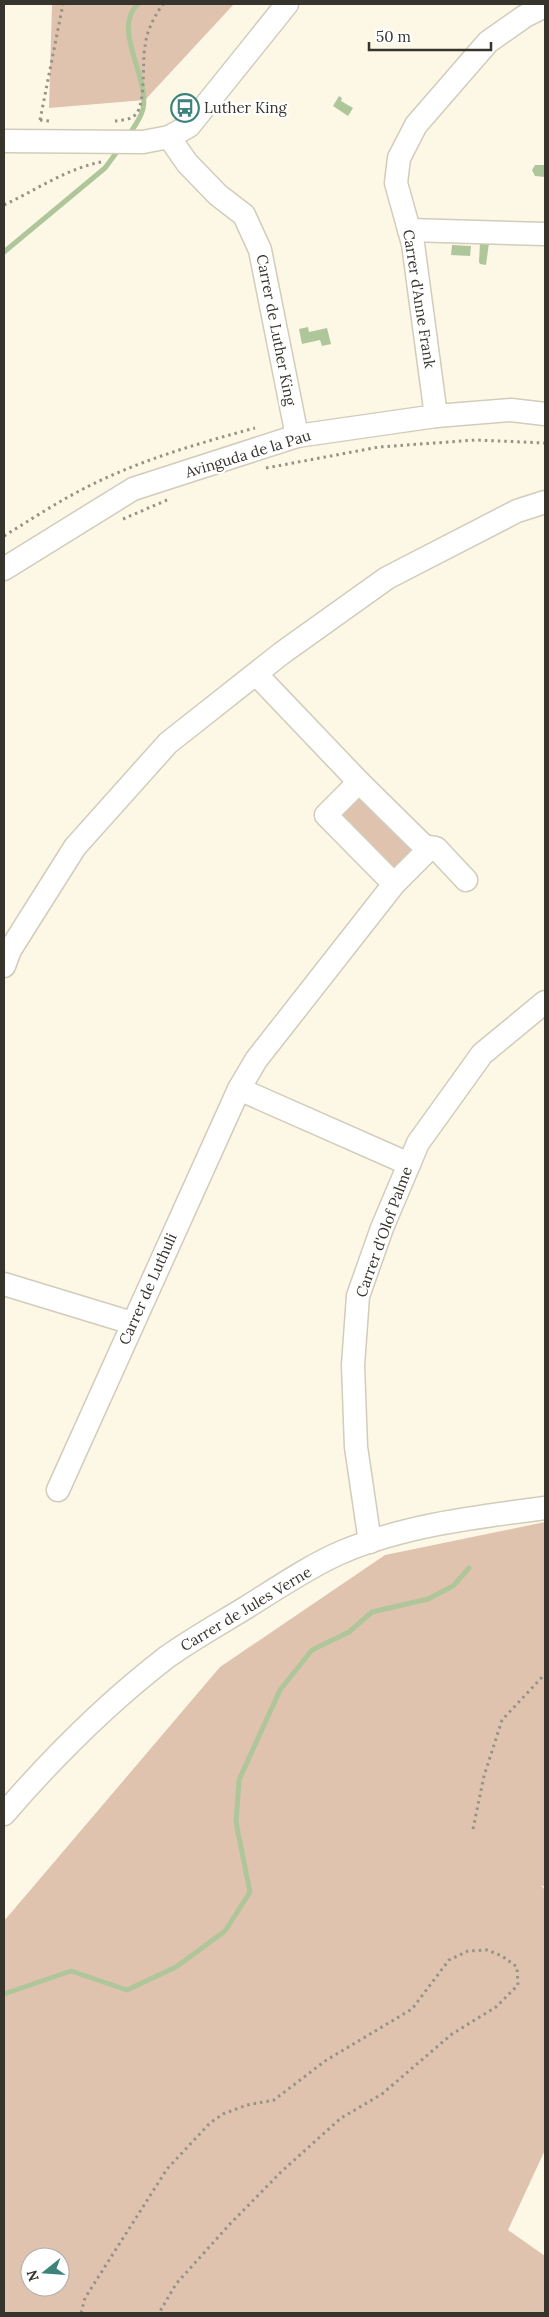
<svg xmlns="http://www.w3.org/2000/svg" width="549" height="2317" font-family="Lora,serif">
<rect width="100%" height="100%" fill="#fdf8e6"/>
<g fill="#dfc3af" fill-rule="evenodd">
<polygon points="52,4 234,4 145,100 49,108"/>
<polygon points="360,792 415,846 392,871 336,816"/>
<path d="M545,1522V1887L541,1885L545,1890V2150L508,2230L545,2256V2313H4V1921L220,1667L385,1555ZM30,2257H60V2287H30Z"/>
</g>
<g fill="#afc69b">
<polygon points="339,96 342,98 341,101 353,108 348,116 333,106"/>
<polygon points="535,165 545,165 545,177 535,176 532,170"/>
<polygon points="480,242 489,243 486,265 480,264 479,262"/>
<polygon points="452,245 471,246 470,256 451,255"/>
<polygon points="308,327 309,332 327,328 331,344 322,346 320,340 302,344 299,329"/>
</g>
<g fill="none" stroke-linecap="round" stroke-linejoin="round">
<g stroke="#afc69b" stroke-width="5">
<path d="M128,136C134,127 140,120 143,109C150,77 111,29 138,4"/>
<polyline points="4,252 105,168 119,149"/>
<polyline points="4,1994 71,1971 127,1990 176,1967 225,1931 250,1892 236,1822 239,1780 280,1690 312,1650 349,1632 372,1612 428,1599 453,1586 469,1568"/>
</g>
<defs>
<g id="minor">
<polyline points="169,137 187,163 218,195 244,215 260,250 297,436"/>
<polyline points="4,141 143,142 169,137 189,126 287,4"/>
<polyline points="409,230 545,234"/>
<polyline points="436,416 413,244 396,183 399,158 416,125 488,42 525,16 545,6"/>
<polyline points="4,569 133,489 297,436 436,416 511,410 545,414"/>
<polyline points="256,674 359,782"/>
<polyline points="428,850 430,847 436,848 466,880"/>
<polyline points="4,966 10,950 75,847 168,743 282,653 387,578 517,511 545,502"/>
<polyline points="239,1089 409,1164"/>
<polyline points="4,1284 132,1323"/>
<polyline points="58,1490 239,1089 256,1060 394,884 428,850 359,782 326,815 394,884"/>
<polyline points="370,1542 356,1447 353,1365 358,1296 382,1228 418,1143 482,1054 545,1002"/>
<path d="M4,1814C54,1756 106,1704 167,1657C192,1639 221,1623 247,1607C276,1589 311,1565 342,1552C406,1525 477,1517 545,1508"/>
</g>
</defs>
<use href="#minor" stroke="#d1ccbb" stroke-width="25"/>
<g stroke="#959286" stroke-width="3" stroke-dasharray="2.5 4" stroke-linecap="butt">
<polyline points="40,120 49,121"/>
<polyline points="40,120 63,4"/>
<path d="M115,121C122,120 131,120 136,114C146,103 142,61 145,46C147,30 154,17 163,4"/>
<path d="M4,205C36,190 66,169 101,162"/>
<polyline points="266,468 379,447 476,440 545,443"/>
<polyline points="123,519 167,500"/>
<path d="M4,536C30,520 56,503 83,489C137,461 196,444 255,428"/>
<polyline points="473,1829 484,1776 502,1720 545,1674"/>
<polyline points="81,2313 85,2298 167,2169 210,2123 223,2114 247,2105 274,2100 325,2061 412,2009 449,1960 468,1951 487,1950 502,1956 517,1967 518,1985 496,2007 452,2034 382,2094 341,2118 281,2172 229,2225 176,2284 159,2313"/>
</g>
<use href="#minor" stroke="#fff" stroke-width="22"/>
</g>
<defs>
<symbol id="bus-ring" viewBox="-11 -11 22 22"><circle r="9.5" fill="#fff" stroke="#3c837b" stroke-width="1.5"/><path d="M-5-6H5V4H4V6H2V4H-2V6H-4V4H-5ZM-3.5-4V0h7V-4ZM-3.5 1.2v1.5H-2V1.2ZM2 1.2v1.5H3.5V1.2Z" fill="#3c837b"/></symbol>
</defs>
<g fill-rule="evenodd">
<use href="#bus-ring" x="169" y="92" width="32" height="32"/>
</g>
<g text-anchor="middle" stroke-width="4.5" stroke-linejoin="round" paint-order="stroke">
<g font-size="15" fill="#36342d" stroke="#fff" text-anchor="start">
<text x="204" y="113">Luther King</text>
</g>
<g font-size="15" fill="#36342d" stroke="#fff">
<text transform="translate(419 299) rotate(81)" y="5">Carrer d'Anne Frank</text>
<text transform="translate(276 330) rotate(79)" y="5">Carrer de Luther King</text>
<text transform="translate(248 454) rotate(-17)" y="5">Avinguda de la Pau</text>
<text transform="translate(384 1232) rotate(-70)" y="5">Carrer d'Olof Palme</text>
<text transform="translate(148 1289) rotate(-66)" y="5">Carrer de Luthuli</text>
<text transform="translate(246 1609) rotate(-31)" y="5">Carrer de Jules Verne</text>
</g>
</g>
<rect width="549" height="2317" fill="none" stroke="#36342d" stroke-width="10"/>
<g transform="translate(45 2272) rotate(253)"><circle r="24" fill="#ffffff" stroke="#afaeab"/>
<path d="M0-4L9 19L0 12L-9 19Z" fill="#3c837b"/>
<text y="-8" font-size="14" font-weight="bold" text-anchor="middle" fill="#36342d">N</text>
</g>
<path d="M369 42v8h122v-8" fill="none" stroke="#36342d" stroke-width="2.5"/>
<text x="376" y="42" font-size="15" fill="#36342d" stroke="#ffffff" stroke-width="4" paint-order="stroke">50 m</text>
</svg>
